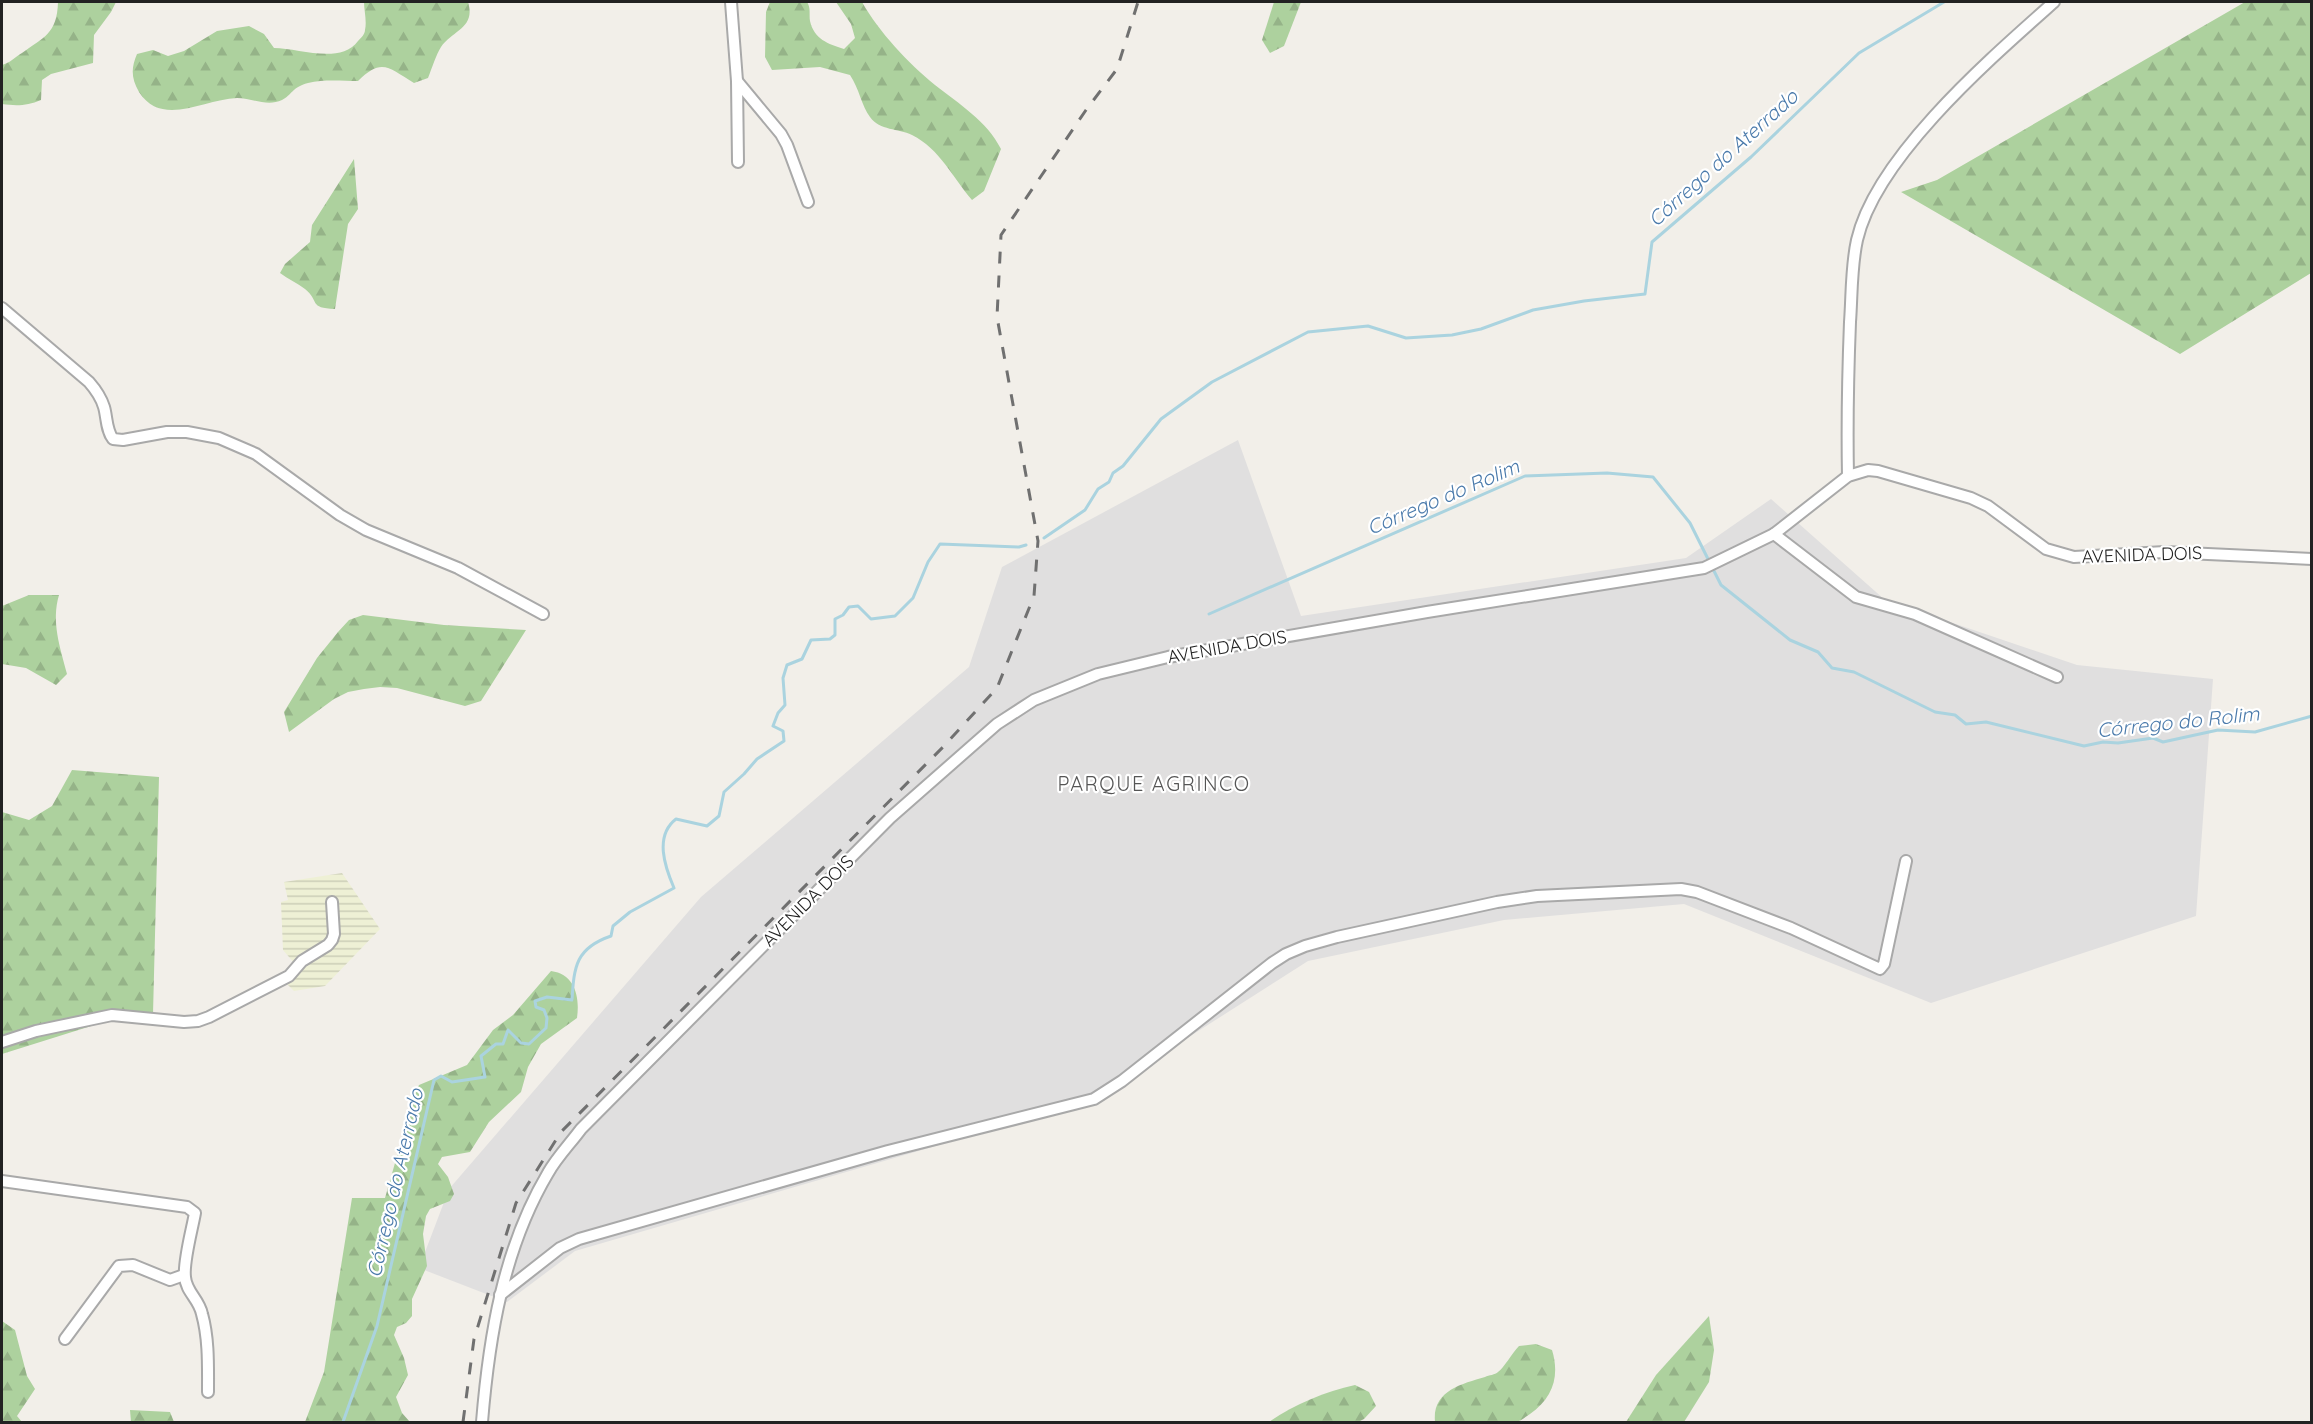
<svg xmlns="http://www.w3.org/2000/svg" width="2313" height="1424" font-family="Quicksand,sans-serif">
<defs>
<pattern id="farmland-rules" width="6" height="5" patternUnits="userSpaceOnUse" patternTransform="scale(1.5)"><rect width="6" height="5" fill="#eef0d5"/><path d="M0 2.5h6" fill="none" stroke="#ccceb7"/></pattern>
<pattern id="forest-firs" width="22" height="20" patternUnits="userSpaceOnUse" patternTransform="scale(1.5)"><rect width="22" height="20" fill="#add19e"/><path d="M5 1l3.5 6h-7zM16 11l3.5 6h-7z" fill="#95b388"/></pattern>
</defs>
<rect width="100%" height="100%" fill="#f2efe9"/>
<polygon fill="#e0dfdf" points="1238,440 1301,616 1686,558 1771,499 1885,600 2077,665 2213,679 2196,916 1931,1003 1684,904 1504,920 1308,961 1087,1102 575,1251 507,1302 419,1268 449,1189 701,897 969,667 1002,567"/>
<polygon fill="url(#farmland-rules)" points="342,873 380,929 325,986 294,991 281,978 295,964 283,950 281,902 288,900 284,882"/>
<g fill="url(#forest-firs)">
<path d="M58,2H116L111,12L94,35L93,63L51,74L42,80L41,100C27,106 16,106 2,104V65C10,63 15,57 22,53C44,37 57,34 58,2Z"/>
<path d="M364,2H468C476,28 453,30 441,47C436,55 432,68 428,78L414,83C389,68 382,57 358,81C342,81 324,79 308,83C292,87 292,95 282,100C267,107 252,98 237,98C204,99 162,128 139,92C131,78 131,68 137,54L153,50L168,56L184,51L217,31L249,26L264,34L274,48C299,48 340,65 358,41C361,38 365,34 365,30C367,21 364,10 364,2Z"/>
<path d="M770,2H807C811,8 809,14 810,21C814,39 828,44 844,49L855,38L851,24L836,2H862C879,32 908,63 935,85C959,104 987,121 1001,149L984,191L972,200C953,178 940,149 912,135C898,128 880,131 870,117C862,107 859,88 850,75L820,67L772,70L765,57L766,12Z"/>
<polygon points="1274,2 1301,2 1284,46 1270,53 1262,40"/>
<polygon points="2245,2 2311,2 2311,273 2180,354 1901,192 1937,180"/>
<path d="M354,159L358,209L348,224L335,309C308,308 320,301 305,289C297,283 288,279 280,273L285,264L310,242L312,225Z"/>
<path d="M29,595H59C51,622 60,647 67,674L56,685L26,668L2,664V606Z"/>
<polygon points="363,615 444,625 526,630 481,701 465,706 397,688 380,687 364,689 348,692 334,699 289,732 284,712 317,658 338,632 349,620"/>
<polygon points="72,770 159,777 153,1014 123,1016 2,1054 2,812 29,820 52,806"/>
<path d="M551,971C575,974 580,997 577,1018L541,1044L528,1067L521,1092L489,1122L470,1152L442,1157L438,1164L448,1177L454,1194L450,1201L430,1209L426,1216L423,1234L427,1266L412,1299V1316L406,1323L397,1327L394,1335L404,1358L408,1375L396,1397L402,1413L410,1422H305L324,1372L352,1198H385L415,1093L419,1085L467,1065L493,1030L513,1015Z"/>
<polygon points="1709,1316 1714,1350 1709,1382 1684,1422 1626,1422 1656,1375"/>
<polygon points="2,1321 15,1330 27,1376 35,1389 17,1416 22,1422 2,1422"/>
<path d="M1536,1344L1552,1350C1560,1376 1553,1398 1530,1414C1525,1417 1520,1422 1514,1422C1488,1424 1461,1423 1435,1422C1432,1391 1461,1384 1485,1377C1489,1375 1495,1375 1498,1372C1504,1368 1512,1353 1519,1346Z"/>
<path d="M1355,1385L1369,1392L1376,1406L1364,1419L1358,1422H1269C1294,1404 1325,1392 1355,1385Z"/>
<polygon points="130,1410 170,1412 174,1422 131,1422"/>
</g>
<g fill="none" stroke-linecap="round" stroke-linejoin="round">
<g stroke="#aad3df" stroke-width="3">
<polyline points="1044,538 1085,510 1098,489 1109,482 1113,473 1123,466 1161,419 1212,382 1308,332 1368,326 1406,338 1452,335 1481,329 1533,310 1584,301 1645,294 1652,242 1751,157 1859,53 1944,2"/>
<polyline points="1712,567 1721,585 1790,640 1818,652 1832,668 1854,672 1935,712 1955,715 1966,724 1986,722 2084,746 2103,742 2118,743 2153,738 2163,742 2218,730 2255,732 2312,716"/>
<polyline points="1209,614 1525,476 1607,473 1653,477 1690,523 1709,561"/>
<path d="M343,1422L377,1326L434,1080L441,1076L452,1082L485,1077L481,1056L496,1044H503L508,1030L521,1043L529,1044L546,1028L547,1018L544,1010L536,1007L535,1001L547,997L572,1000C574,966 576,948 611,936L613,926L630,912L674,888C665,867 654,836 676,819L707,826L719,816L724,792L744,774L757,759L784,741L783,731L773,726L778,713L785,705L783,678L787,665L802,659L811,640L830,639L835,635V619L843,615L849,607L858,606L871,619L895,616L913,598L928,562L940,544L1019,547L1026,545"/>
</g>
<defs>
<g id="minor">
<polyline points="731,2 737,81 738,162"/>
<polyline points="737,81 781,134 787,145 808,202"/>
<path d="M2,308L89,382C96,390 101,397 104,407C107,417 106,430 113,439L123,440L167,432H187L219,438L256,454L340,515L366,530L458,568L543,614"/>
<path d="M1848,476C1847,425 1848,373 1850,322C1852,295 1851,267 1857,240C1876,157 1991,58 2054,2"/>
<polyline points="1774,534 1856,597 1915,614 2057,677"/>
<polyline points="2,1042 36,1031 112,1015 184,1022 198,1021 209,1017 289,976 302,961 328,945 332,940 334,934 332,902"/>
<path d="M2,1181L187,1207L195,1213C192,1230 183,1262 185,1277C186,1292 199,1299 202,1314C209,1339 208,1367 208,1392"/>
<polyline points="500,1295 560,1248 579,1239 888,1151 1094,1099 1122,1081 1272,963 1286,954 1305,946 1337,937 1497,902 1537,896 1681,889 1697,892 1791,928 1880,969 1884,964 1906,861"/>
<polyline points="65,1339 119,1266 133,1265 170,1280 184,1275"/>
<path d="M482,1422C489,1337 503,1249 548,1173C557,1157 570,1144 581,1129L890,818L997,724L1034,700L1098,674L1168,657L1427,612L1704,568L1774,534L1848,476L1868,470L1878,471L1971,498L1988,506L2046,549L2074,557L2165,552L2312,559"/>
</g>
</defs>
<use href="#minor" stroke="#a9a9a9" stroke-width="14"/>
<use href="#minor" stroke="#fff" stroke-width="10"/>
<polyline stroke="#707070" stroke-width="3" stroke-dasharray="12 12" stroke-linecap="butt" points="463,1422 474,1339 516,1203 561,1132 943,747 997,688 1034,596 1038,541 997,317 1001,235 1086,110 1117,69 1138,2"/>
</g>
<g text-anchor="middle" stroke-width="4.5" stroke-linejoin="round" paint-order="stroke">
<g font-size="18" fill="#222" stroke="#fff">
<text transform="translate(2142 555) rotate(-2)" y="6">AVENIDA DOIS</text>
<text transform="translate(1227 647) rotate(-10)" y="6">AVENIDA DOIS</text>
<text transform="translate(808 901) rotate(-45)" y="6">AVENIDA DOIS</text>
</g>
<g font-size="20" font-style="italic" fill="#4a7aab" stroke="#fff">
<text transform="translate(1723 158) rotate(-42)" y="7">Córrego do Aterrado</text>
<text transform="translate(1443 497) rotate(-23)" y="7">Córrego do Rolim</text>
<text transform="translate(2178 722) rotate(-6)" y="7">Córrego do Rolim</text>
<text transform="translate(395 1183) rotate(-77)" y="7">Córrego do Aterrado</text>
</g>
<g font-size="20" letter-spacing="1.5" fill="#555" stroke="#fff">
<text x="1154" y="791">PARQUE AGRINCO</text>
</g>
</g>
<rect width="2313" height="1424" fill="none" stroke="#222222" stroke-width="6"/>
</svg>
